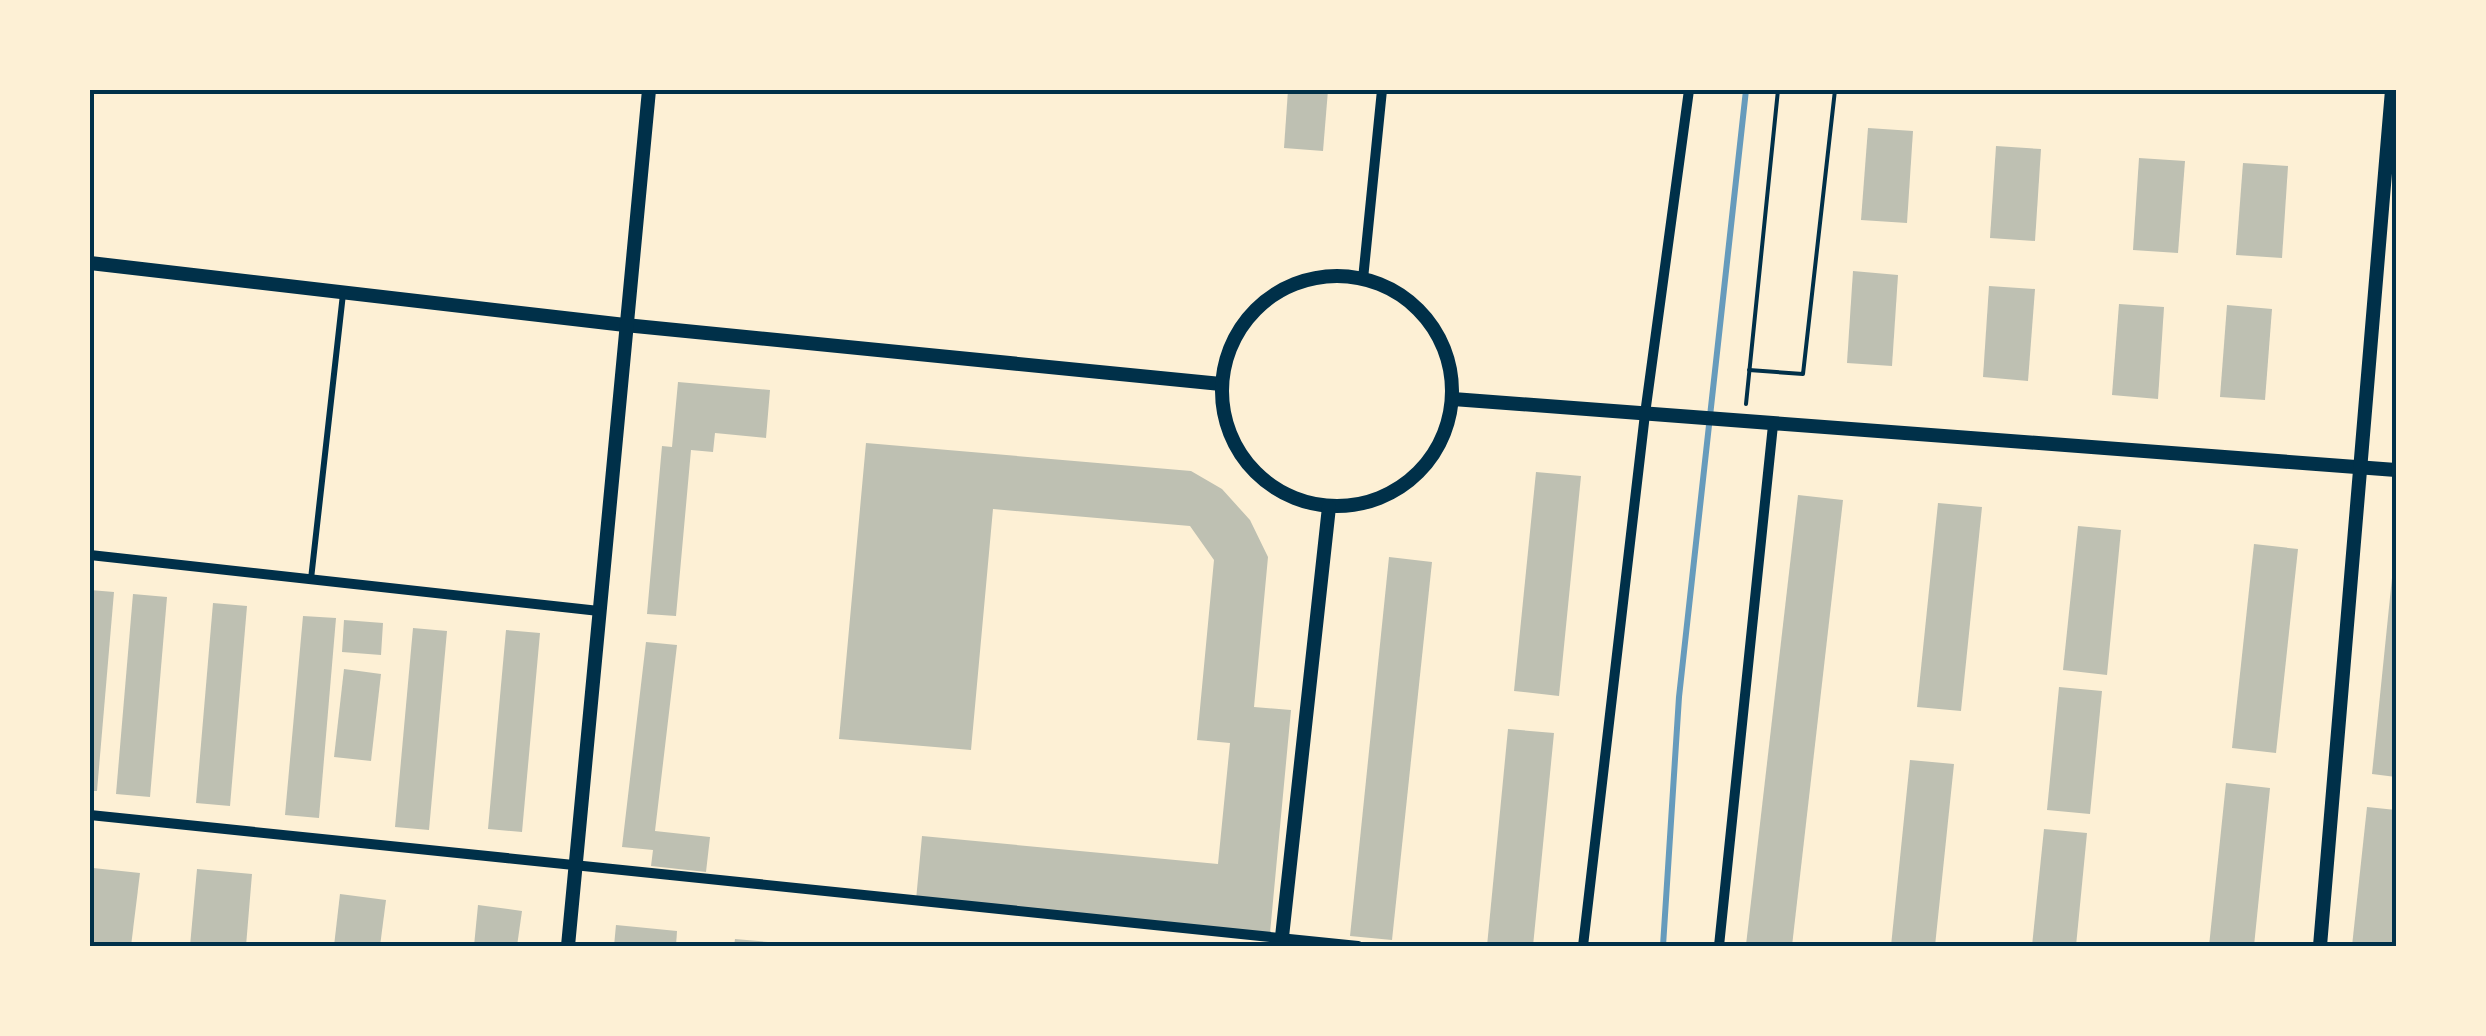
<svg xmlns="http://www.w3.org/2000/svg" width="2486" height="1036" font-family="Quicksand,sans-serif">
<rect width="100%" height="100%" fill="#fdf0d5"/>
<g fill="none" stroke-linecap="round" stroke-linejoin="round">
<polyline stroke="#669bbc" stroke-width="6" points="1663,946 1679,697 1746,90"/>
</g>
<g fill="#bec0b2">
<polygon points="1288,90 1328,90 1323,151 1284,148"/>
<polygon points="1868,128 1913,131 1907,223 1861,220"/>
<polygon points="1996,146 2041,149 2035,241 1990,238"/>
<polygon points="2139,158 2185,161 2178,253 2133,250"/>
<polygon points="2243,163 2288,166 2282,258 2236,255"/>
<polygon points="1853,271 1898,275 1892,366 1847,363"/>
<polygon points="1989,286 2035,289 2028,381 1983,377"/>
<polygon points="2119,304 2164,307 2158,399 2112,395"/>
<polygon points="2227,305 2272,309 2265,400 2220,397"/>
<polygon points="678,382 770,390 766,438 715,433 713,452 691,450 676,616 647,614 662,446 672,447"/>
<polygon points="866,443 1191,471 1222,489 1250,520 1268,557 1254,707 1291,710 1270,933 916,900 922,836 1218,864 1230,743 1197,740 1214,560 1190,526 993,509 971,750 839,739"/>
<polygon points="1536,472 1581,476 1559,696 1514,691"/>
<polygon points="1798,495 1843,500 1792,946 1751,946 1746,945"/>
<polygon points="1938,503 1982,507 1961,711 1917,707"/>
<polygon points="2078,526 2121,530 2107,675 2063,670"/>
<polygon points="2254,544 2298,549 2276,753 2232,748"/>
<polygon points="1389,557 1432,562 1392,940 1350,936"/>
<polygon points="2393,568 2396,568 2396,777 2372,774"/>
<polygon points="90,590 114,592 97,791 90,791"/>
<polygon points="133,594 167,597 150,797 116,794"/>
<polygon points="213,603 247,606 230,806 196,803"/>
<polygon points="303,616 336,618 319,818 285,815"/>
<polygon points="344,620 383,623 381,655 342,652"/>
<polygon points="413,628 447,631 429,830 395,827"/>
<polygon points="506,630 540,633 522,832 488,829"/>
<polygon points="646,642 677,645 655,831 710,837 706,872 651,866 653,850 622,847"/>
<polygon points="344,669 381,674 371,761 334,757"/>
<polygon points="2059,687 2102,691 2090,814 2047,810"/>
<polygon points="1508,729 1554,733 1533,946 1487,946"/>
<polygon points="1910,760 1954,764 1935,946 1891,946"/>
<polygon points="2226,783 2270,788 2254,946 2209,946"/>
<polygon points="2367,807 2396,810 2395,946 2352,946"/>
<polygon points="2044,829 2087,833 2076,946 2032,946"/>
<polygon points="93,868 140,873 131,946 90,946"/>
<polygon points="197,869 252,874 246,946 190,946"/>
<polygon points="340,894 386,900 380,946 334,946"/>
<polygon points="478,905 522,911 517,946 474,946"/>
<polygon points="616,925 677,931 676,946 614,946"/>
<polygon points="735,939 780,943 780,946 734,946"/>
</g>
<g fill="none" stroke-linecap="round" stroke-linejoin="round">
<g stroke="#003049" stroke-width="4">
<polyline points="1749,370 1803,374 1835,90"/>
<polyline points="1746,404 1778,90"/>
</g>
<polyline stroke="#003049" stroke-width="6" points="311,579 343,294"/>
<g stroke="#003049" stroke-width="10">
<polyline points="1363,279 1382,90"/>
<polyline points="90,555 599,611"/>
<polyline points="90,815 1358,946"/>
<polyline points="1583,946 1645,414 1689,90"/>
<polyline points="1719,946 1773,425"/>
</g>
<g stroke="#003049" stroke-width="14">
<polyline points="90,263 625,325 1221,384"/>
<circle cx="1337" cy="391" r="115"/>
<polyline points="1453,399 2396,470"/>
<polyline points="568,946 649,90"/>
<polyline points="1281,946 1329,507"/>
<polyline points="2320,946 2392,90"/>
</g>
</g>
<rect width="2486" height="1036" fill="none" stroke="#fdf0d5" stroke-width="185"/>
<rect x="92" y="92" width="2302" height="852" fill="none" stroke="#003049" stroke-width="4"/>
</svg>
